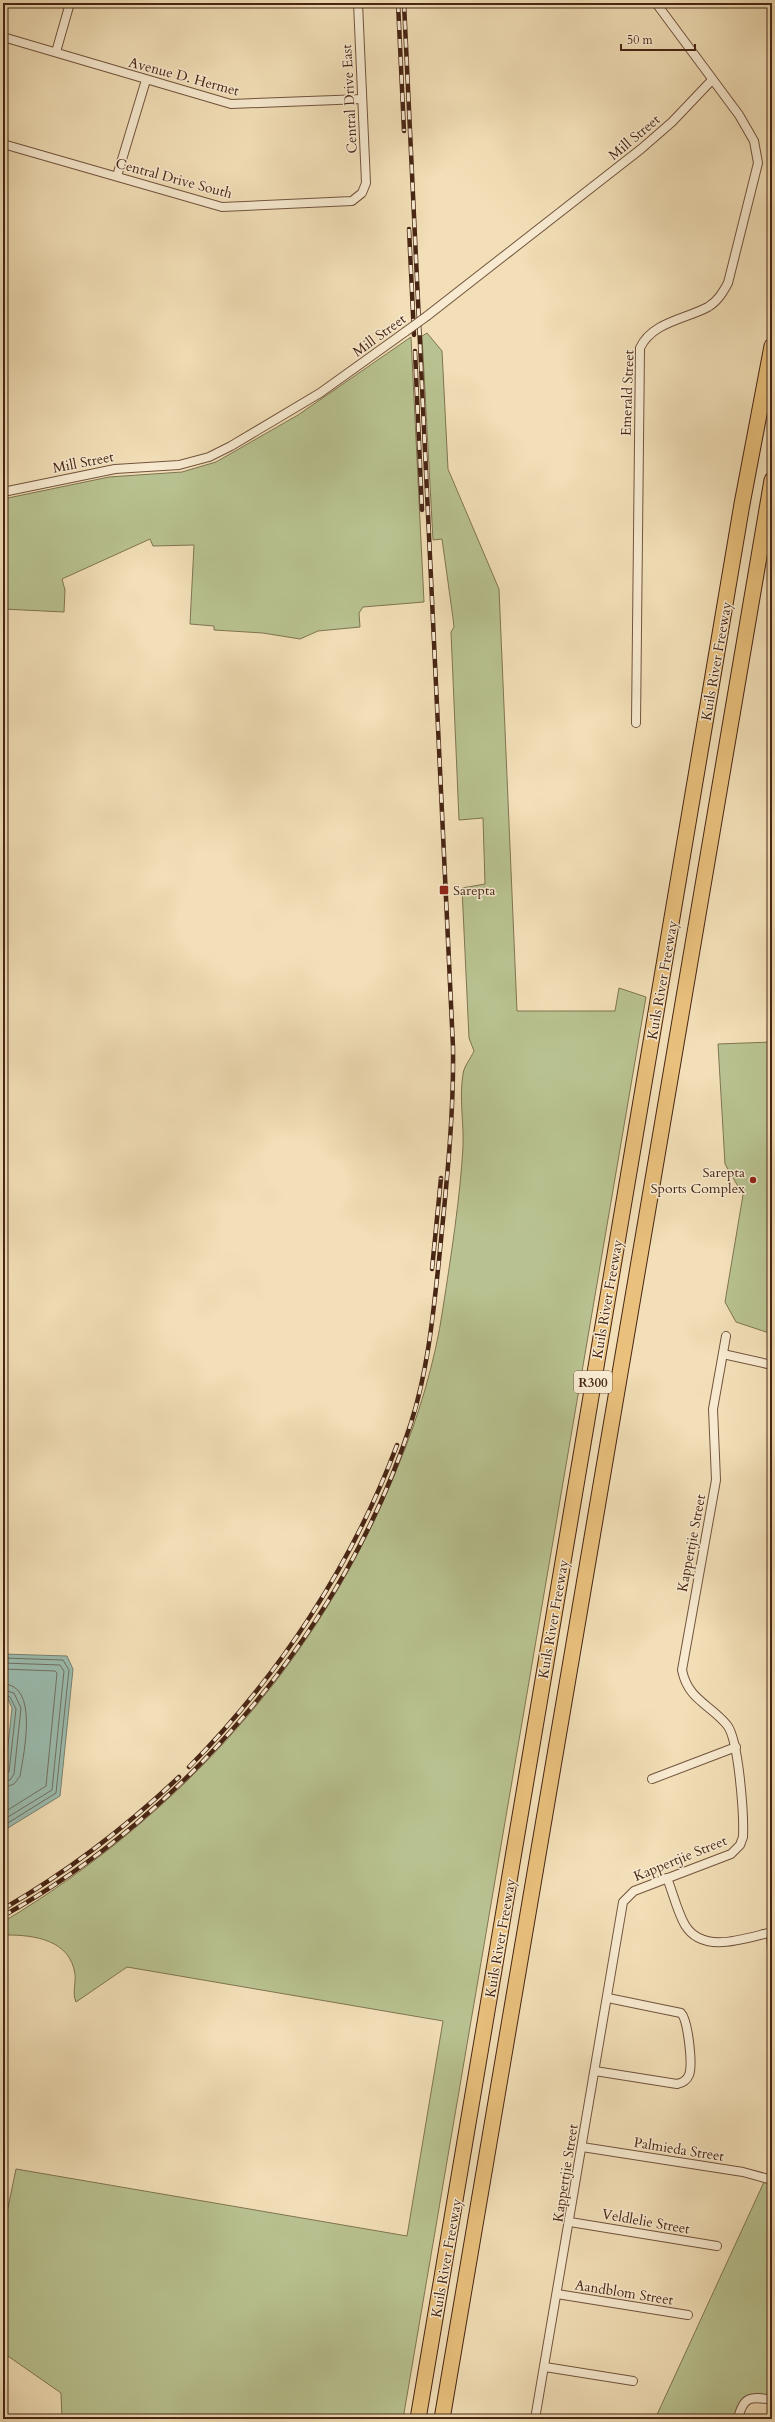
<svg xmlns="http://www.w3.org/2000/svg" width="775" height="2422" font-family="Cardo,serif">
<rect width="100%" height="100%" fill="#f2dfb7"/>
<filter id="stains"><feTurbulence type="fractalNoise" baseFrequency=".005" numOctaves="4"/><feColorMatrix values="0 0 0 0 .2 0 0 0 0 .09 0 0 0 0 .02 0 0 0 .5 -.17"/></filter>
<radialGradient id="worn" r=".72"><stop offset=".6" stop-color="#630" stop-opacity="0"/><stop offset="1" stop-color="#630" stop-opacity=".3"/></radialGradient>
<g fill="#b8c290" stroke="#807452">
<path d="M427,333L442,351L448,469L499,589L517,1011H615L619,988L646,997L403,2419H62L61,2393L5,2354L3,2232L16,2169L407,2236L443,2021L127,1967L76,2002C72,1993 76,1984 75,1974C70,1940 35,1935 7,1935L3,1922C180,1816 320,1661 397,1469C418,1418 435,1363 443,1308C451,1256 460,1199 463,1147C464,1123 459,1098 463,1074C464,1066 471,1058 474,1051L469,1038L462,888L485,884L483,818L459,820L451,632L454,627L453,618L442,539L433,540L422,336Z"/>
<polygon points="411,337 424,602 363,607 359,613 360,627 318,631 300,639 263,633 214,630 214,626 190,624 194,545 153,546 150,539 62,579 65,590 64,612 3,609 3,499 109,477 182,472 216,462 298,415"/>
<polygon points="772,1042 772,1334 736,1322 725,1302 743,1195 725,1164 718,1044"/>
<path d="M764,2182L772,2185V2396C748,2392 739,2393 735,2419H655Z"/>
</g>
<polygon fill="#9bbcaf" stroke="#798071" points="3,1654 67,1656 73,1669 60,1796 3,1831 3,1774 5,1772 12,1708 8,1699 3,1699"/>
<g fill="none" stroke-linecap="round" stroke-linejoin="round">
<g stroke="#717062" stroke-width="1">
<polyline points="3,1658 63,1660 69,1670 56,1793 3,1826"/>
<polyline points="3,1663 60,1665 64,1671 52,1790 3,1820"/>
<polyline points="3,1669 55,1671 57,1673 46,1786 3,1813"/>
<path d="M3,1684C39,1684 24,1752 20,1776L14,1784L3,1788"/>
<polyline points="3,1690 14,1693 21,1708 14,1774 10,1780 3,1782"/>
<polyline points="3,1695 10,1697 16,1709 9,1772 3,1777"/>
</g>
<defs>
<g id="minor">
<polyline points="3,37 231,104 362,99"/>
<polyline points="56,52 70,3"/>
<polyline points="3,144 222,207 352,201 362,193 366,183 358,3"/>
<polyline points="117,176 146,80"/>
<polyline points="427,316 641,149 672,122 712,80"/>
<polyline points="3,492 115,469 179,465 209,457 231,446 320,393 405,332"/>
<path d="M636,723L640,348C652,322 686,319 708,307C718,301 723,292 728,283L758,163L754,141L739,115L656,3"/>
<polyline points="723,1354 772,1365"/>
<polyline points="652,1779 736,1747"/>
<path d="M667,1878C673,1893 677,1911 685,1925C703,1955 746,1938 772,1932"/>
<polyline points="771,1933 772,1949"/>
<path d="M595,2071L677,2084C682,2083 687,2080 689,2075C693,2065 688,2020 681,2013L608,1998"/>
<polyline points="582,2147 743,2172 772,2180"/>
<polyline points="570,2222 717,2246"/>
<polyline points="557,2294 688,2315"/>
<polyline points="545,2367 633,2381"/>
<path d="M535,2419L623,1902L634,1891L731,1854L740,1845L743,1837C744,1816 739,1740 727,1725C710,1704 688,1700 682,1670L716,1480L713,1409L726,1336"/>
<path d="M738,2419C743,2396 751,2396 772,2400"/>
</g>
<g id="motorway">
<polyline points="418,2419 742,504 772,346"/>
<polyline points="442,2419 772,480"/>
</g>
</defs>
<use href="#minor" stroke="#72543d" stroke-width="10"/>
<use href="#motorway" stroke="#472514" stroke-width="17"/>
<use href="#minor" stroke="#f7ead0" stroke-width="8"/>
<use href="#motorway" stroke="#e9c07c" stroke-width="15"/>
<defs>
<g id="rail">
<polyline points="398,3 404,131"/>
<polyline points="409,229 414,335"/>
<polyline points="415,351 422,510"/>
<polyline points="432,1269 441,1178"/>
<path d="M189,1767C279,1676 352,1565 397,1445"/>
<path d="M3,1909C67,1872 125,1828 179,1777"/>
<path d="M3,1916C187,1814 347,1624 411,1423C428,1370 433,1315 439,1260C446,1189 454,1119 453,1047L404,3"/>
</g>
</defs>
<use href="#rail" stroke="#472514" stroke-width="4.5"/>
<use href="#rail" stroke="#f7ead0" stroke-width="3" stroke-dasharray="9" stroke-linecap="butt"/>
<defs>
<polyline id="minor-bridge" points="405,332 427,316"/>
</defs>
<use href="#minor-bridge" stroke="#72543d" stroke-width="10" stroke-linecap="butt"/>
<use href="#minor-bridge" stroke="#f7ead0" stroke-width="8"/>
</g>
<g fill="#8f2418" stroke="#f7ead0" stroke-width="1.5">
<rect x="439" y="885" width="10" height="10" rx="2"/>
<circle cx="753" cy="1180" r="4"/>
</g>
<g text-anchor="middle" stroke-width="3" stroke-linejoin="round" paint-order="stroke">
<rect fill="#f7ead0" stroke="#7c604c" stroke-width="1" x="574" y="1371" width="38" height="22" rx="3"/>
<g font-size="13" font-weight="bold" fill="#472514">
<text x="593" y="1387">R300</text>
</g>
<g font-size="14" fill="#472514" stroke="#f7ead0">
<text transform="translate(184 76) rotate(15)" y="5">Avenue D. Hermet</text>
<text transform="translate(349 99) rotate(-93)" y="5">Central Drive East</text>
<text transform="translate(634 137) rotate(-40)" y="5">Mill Street</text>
<text transform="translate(174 178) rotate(15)" y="5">Central Drive South</text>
<text transform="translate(379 335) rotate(-36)" y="5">Mill Street</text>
<text transform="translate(627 393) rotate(-88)" y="5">Emerald Street</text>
<text transform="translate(83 462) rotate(-11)" y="5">Mill Street</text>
<text transform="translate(716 661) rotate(-80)" y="5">Kuils River Freeway</text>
<text transform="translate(662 980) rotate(-80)" y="5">Kuils River Freeway</text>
<text transform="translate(607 1299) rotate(-80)" y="5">Kuils River Freeway</text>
<text transform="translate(691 1543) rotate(-79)" y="5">Kappertjie Street</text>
<text transform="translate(553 1619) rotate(-80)" y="5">Kuils River Freeway</text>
<text transform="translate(680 1858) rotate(-22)" y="5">Kappertjie Street</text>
<text transform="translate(500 1938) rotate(-80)" y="5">Kuils River Freeway</text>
<text transform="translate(679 2149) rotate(9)" y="5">Palmieda Street</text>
<text transform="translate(565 2173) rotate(-81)" y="5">Kappertjie Street</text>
<text transform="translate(646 2221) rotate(10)" y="5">Veldlelie Street</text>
<text transform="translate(446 2258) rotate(-80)" y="5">Kuils River Freeway</text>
<text transform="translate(624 2292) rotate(9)" y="5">Aandblom Street</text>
</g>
<g font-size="14" fill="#472514" stroke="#f7ead0" text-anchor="start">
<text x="453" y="895">Sarepta</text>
<text x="745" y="1177" text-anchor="end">Sarepta<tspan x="745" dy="16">Sports Complex</tspan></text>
</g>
</g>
<rect width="775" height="2422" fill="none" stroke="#f2dfb7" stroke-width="16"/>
<rect x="4" y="4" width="767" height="2414" fill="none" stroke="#472514" stroke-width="2"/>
<rect x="8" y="8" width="759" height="2406" fill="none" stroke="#472514"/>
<path d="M621 44v6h74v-6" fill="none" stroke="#472514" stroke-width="2"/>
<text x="627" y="44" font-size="12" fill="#472514" stroke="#f7ead0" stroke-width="3" paint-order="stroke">50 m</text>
<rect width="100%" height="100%" filter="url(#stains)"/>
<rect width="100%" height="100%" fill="url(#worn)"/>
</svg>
